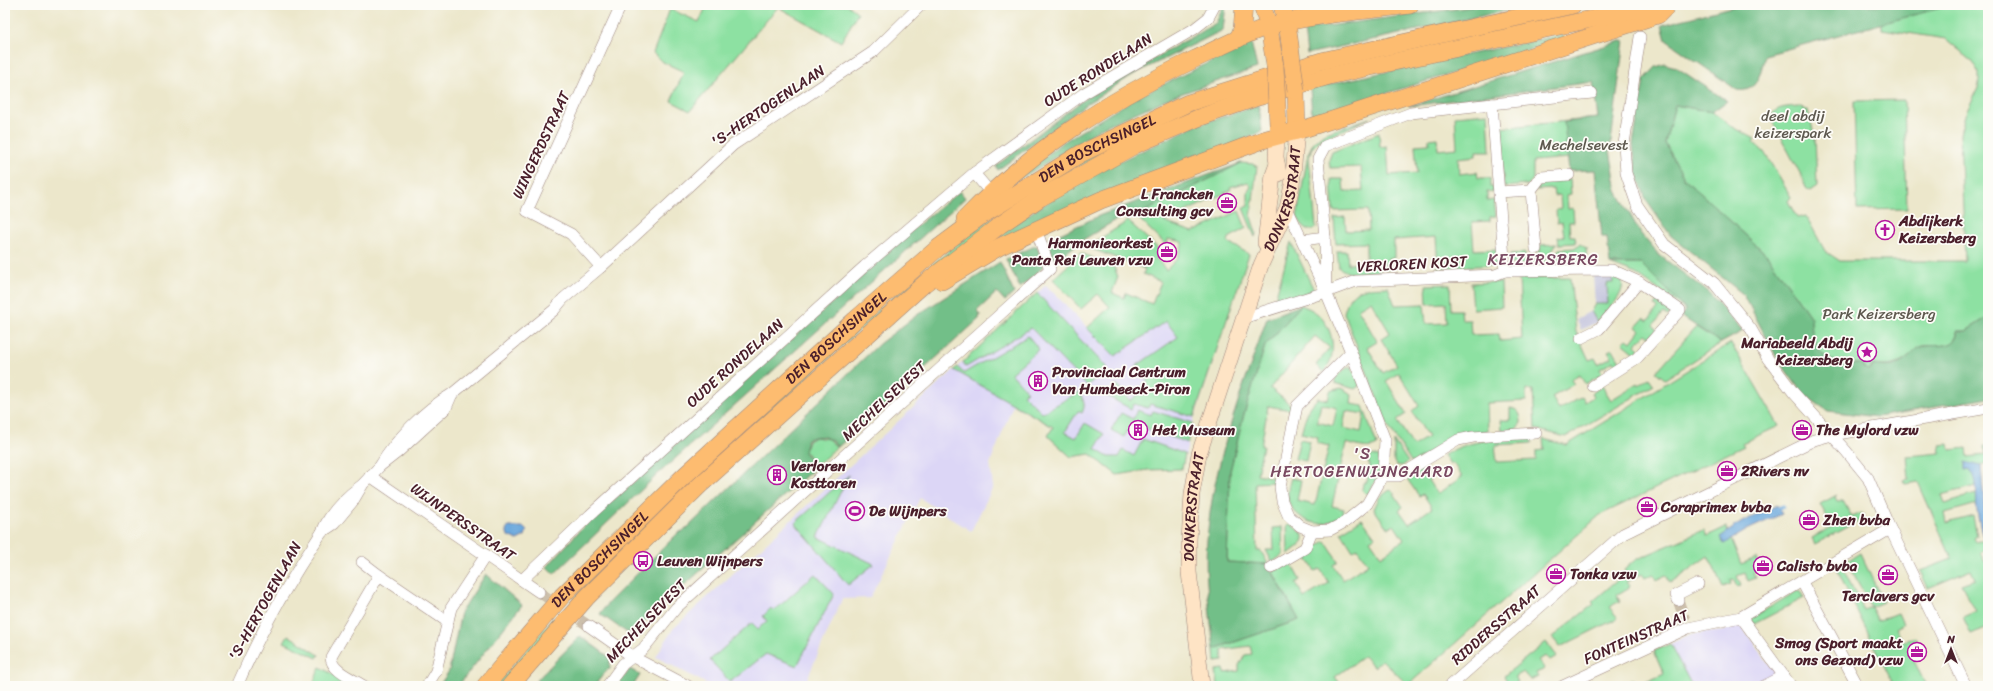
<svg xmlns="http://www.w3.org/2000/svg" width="1993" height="691" font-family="Sriracha,sans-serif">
<rect width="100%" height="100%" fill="#fdfcf7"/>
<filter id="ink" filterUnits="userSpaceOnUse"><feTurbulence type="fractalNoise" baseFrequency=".025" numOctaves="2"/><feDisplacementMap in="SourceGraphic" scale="8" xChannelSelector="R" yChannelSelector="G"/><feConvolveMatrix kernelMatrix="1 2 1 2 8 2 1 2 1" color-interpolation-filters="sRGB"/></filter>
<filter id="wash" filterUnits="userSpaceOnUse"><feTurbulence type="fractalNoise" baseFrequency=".012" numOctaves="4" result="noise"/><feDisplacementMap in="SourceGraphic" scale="16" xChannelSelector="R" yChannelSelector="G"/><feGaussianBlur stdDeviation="0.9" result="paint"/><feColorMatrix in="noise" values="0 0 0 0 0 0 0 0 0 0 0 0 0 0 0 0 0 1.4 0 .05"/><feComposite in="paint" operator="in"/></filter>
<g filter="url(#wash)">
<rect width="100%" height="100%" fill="#ece7cb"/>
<g fill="#dcd6f6">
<polygon points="1046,285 1115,356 1166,321 1219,344 1194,419 1182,469 1148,470 1117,475 1090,454 1071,457 1048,436 1053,427 1013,405 990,464 993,487 971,531 920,498 870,598 842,599 804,686 711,686 656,657 673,629"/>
<polygon points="1740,624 1776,674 1750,686 1692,686 1670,644 1691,634 1724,631"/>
</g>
<g fill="#c2c2dc">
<polygon points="1612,274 1613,283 1607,284 1608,304 1595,304 1593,275"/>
<polygon points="1591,311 1597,322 1581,330 1576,319"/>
</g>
<g fill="#8de1a2" stroke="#6c8066" fill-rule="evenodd">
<polygon points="707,5 848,5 858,13 841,42 778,7 690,111 671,101 684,72 661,61 653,53 670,9 699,22"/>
<path d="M1951,5H1988V317L1966,331H1957C1958,353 1932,342 1920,347C1916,349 1913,354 1910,356C1898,366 1889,367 1873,365L1868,370L1864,368L1862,364L1833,361L1820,353L1811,331V318L1767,255L1684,178L1665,143L1675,105L1712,112L1733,127L1755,139L1753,142L1764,152L1791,197L1788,201L1797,218L1806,216L1825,251L1840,261H1965L1960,134L1965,115L1978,88L1979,81V73L1971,60L1946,39L1882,29V23Z"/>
<path d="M1260,86C1189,116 1116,144 1049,183L903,292L844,344L687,487L575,600L573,598L703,468L900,291L974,231L1016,201L1097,153L1181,114Z"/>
<polygon points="1904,100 1907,209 1857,210 1854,101"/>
<path d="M1799,106L1808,111L1815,137L1817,186L1810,191L1806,188L1801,175L1771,119C1772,106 1789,107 1799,106Z"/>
<polygon points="1488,113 1490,151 1476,151 1476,156 1458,158 1459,174 1477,172 1478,178 1490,178 1490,187 1493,187 1494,191 1487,192 1487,201 1494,200 1496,216 1490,217 1490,221 1472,222 1474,250 1498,249 1498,263 1495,265 1438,268 1436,237 1394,240 1394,258 1388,259 1388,271 1386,271 1385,264 1379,264 1380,271 1349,273 1339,268 1337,251 1347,251 1348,264 1366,263 1366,243 1336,244 1334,218 1345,217 1346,231 1369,230 1368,210 1333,211 1331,179 1343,179 1344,192 1363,191 1361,167 1330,168 1329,160 1332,152 1379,133 1380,147 1387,146 1389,175 1417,173 1415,145 1429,144 1429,139 1437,138 1438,150 1457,148 1455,116"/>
<polygon points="1370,118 1319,141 1311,149 1309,158 1316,227 1313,230 1306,230 1297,217 1308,154 1313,143 1323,134"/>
<polygon points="1598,118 1569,171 1568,158 1533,161 1533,179 1528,185 1504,187 1499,128"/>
<polygon points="1241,163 1253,164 1257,166 1251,217 1256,233 1255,237 1243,208 1248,206 1248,191 1251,187 1248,182 1230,187 1231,190 1164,222 1193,232 1239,211 1246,228 1229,238 1228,242 1249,254 1194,417 1150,404 1148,408 1134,404 1131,409 1107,396 1116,384 1130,401 1142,391 1140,388 1148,381 1136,366 1178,337 1166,321 1115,356 1087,328 1110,307 1098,294 1081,309 1053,279 1081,253 1114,267 1118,277 1112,293 1124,298 1126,293 1152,304 1161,282 1143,274 1145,269 1087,247 1128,221 1163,253 1156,258 1166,270 1177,259 1183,242 1168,239 1167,246 1136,216"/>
<polygon points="1570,179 1571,194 1567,195 1568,209 1573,208 1574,222 1569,222 1570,236 1575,236 1576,243 1559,244 1558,237 1564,236 1562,222 1557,223 1556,210 1561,209 1560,195 1554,196 1553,189 1536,190 1544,181"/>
<polygon points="1291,242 1314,290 1274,303"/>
<polygon points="1557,244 1543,264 1538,265 1538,252 1540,252 1540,245"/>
<polygon points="1580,244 1586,248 1587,264 1549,264 1559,249 1574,248"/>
<polygon points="1525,253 1525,259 1535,259 1535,265 1511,264 1510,254"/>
<polygon points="1610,264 1641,264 1687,309 1685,312 1683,307 1636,274"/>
<path d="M1612,274L1621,278C1628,295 1607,309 1597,322L1591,311L1595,304H1608L1607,283H1613Z"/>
<path d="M1519,278H1570L1576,332L1589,360L1595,358L1598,364L1612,357L1608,351L1613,349L1621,363L1616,365L1614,361L1600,369L1602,374L1585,384L1580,375L1571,380L1574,384L1552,397L1559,410L1582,397L1585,402L1593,397L1591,394L1602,386L1611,400L1638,383L1639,385L1649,378L1654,385L1566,437L1535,429L1533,390H1526V401L1487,403L1488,431L1467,432L1456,436L1412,463L1388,426L1344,313C1350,286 1366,288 1388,287L1395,305L1424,304L1426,324L1447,323L1446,303L1427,304L1426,285L1450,284L1451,310H1461L1462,320H1470L1471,335L1499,334L1500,341L1522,339ZM1371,301L1390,333L1381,339L1397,365L1383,373L1367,347L1377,341L1358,309ZM1399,373L1419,406L1412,411L1428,437L1413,446L1397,420L1406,414L1386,381Z"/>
<polygon points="1501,282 1502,307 1473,309 1471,283"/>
<polygon points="1037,293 1107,368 1087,386 1031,328 966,367 963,362"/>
<polygon points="1659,301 1673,310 1668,316 1664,313 1653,325 1657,329 1650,337 1646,334 1635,345 1639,349 1635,353 1623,343 1627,339 1631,342 1640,330 1636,327 1644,318 1648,321 1658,308 1655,306"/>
<path d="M1301,305C1305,307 1309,308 1312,310C1333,322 1340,355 1323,372L1316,365L1330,348L1315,336L1270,388L1292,406L1291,410L1268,406L1261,446H1263L1257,474L1275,478L1274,482L1255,483L1257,551H1261L1268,564L1227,562L1230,471L1244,414L1265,346Z"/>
<polygon points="1696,327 1721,343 1665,379 1656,372"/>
<path d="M1028,336L1039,349L1011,373L1027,391L1023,394L1042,413L1079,392C1084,400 1086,405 1082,413L1078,411L1065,432L1076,438L1085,423L1104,434L1095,449L1108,457H1119L1123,450L1134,456L1143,439L1185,454L1182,469L1148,470L1117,475L1090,454L1071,457L1048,436L1053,427L954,370L957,367L964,373Z"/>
<path d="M1731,343L1779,426L1742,443L1744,446L1600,515L1408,685L1382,660L1374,667L1364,656L1335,677L1342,686H1218L1216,670L1224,669L1225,673L1239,671V665L1245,655L1252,654L1250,646L1222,650L1223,661L1215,662L1214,649L1299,620L1273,572L1290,562L1300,580L1296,583L1304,598L1329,583L1320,569L1315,571L1304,554L1325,541L1338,561L1333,565L1343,580L1368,564L1357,548L1353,551L1341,532L1362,519L1375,537L1370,540L1381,556L1404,540L1394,525L1388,529L1374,509L1379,498L1391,489L1403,507L1399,510L1409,524L1432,508L1423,494L1419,496L1407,479L1424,468L1431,478L1428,480L1437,494L1462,477L1453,463L1450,465L1444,455C1471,438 1500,440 1531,437L1532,443L1495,445L1497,462L1536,460V451L1544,450L1543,439L1567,445Z"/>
<path d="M1352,367L1360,385L1355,389L1335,383V379C1339,374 1345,367 1352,367Z"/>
<path d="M1341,388L1352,394L1351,404L1363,406L1377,445C1368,451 1355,445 1346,443L1332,506L1344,509L1342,516C1336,518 1331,522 1325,523C1310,526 1292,514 1288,500C1287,492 1289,485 1291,478L1301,480L1297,501L1315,505L1329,446L1317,443L1318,437L1301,433C1305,419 1307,408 1318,398L1328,400L1330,391ZM1321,404L1337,408L1333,426L1317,422ZM1346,411L1364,414L1361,432L1343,428Z"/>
<path d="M1510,408C1519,409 1521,415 1521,423L1516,429L1502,430L1501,420H1510Z"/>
<polygon points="1137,410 1151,415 1153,411 1193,423 1188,443 1148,429 1133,421 1124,437 1111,430 1121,413 1133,419"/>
<polygon points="815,437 828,439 837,447 816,466 805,451 808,441"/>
<polygon points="1300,439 1310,441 1306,461 1295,459"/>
<polygon points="1394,441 1408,462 1402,466 1396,465 1394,462"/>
<polygon points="1949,444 1950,450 1967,448 1968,457 1985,455 1984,446 1988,446 1988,463 1981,466 1965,463 1966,470 1968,469 1976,477 1976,486 1941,495 1944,503 1976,494 1977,504 1945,513 1947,523 1973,516 1977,536 1974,538 1976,542 1984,539 1988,549 1980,553 1985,562 1988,561 1988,627 1971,634 1963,617 1976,611 1961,584 1975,579 1971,570 1928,588 1920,571 1952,559 1918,482 1905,484 1903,480 1909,479 1907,456 1941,453 1940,445"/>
<polygon points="1373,455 1379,457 1380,472 1369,493 1366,494 1362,490 1363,483 1367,482 1370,464 1368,463 1369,458"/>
<polygon points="849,475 818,537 874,564 848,585 795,523"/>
<polygon points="1837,495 1835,497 1837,501 1843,501 1852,517 1862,513 1864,518 1815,544 1812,538 1832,527 1820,504"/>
<polygon points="1290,524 1302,533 1304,540 1300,545 1288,554 1287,525"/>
<polygon points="1282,527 1283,555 1272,562 1266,550 1274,550 1273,528"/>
<polygon points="1726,527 1741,564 1756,558 1761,570 1754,573 1756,578 1748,581 1745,573 1737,576 1741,586 1737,587 1733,579 1730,580 1731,584 1723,587 1708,556 1670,583 1666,575 1656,580 1653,574 1645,578 1642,574 1626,582 1630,587 1616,595 1620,601 1609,607 1618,618 1560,647 1552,637 1594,604 1592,602 1626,573 1624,570 1635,560 1704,530 1707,536"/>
<polygon points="1860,553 1883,602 1871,607 1878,621 1898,613 1903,624 1896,628 1903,642 1916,637 1919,643 1908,648 1926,686 1894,686 1836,568 1841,565 1864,610 1871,607 1847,561"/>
<polygon points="815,574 834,594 797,666 766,654 730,682 710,660 752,623 758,629 767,621 763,616 771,608 774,611"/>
<polygon points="1799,590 1804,598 1754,624 1750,619"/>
<polygon points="553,618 557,621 500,686 496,686"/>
<polygon points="288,635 319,655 317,658 284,642"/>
<polygon points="1546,642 1557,656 1550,660 1546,656 1538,660 1545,669 1536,673 1538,676 1530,680 1523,672 1515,676 1518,682 1510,686 1504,676"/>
<polygon points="1670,644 1692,686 1619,686 1634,679 1637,686 1664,674 1654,651"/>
<polygon points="320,667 353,686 312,686"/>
</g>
<g fill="#72bf88" stroke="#5e6f5a">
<polygon points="1224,5 1226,5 1223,30 1136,73 1089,102 998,170 996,166 1087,97 1216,23"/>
<polygon points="1485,5 1532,5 1307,54 1304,29"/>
<path d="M1739,5H1951L1765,55C1761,70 1758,94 1737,90L1666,40L1662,25Z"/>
<polygon points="1564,34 1565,39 1312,116 1310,88"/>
<polygon points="1624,40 1610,150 1617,191 1641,234 1658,254 1709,293 1743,331 1721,343 1681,316 1686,309 1641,264 1610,264 1607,237 1602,237 1595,170 1569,171 1564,122 1598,118 1593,82 1409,106"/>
<polygon points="1251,42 1257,68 1174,96 1103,127 1011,185 1060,144 1137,97"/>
<path d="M1665,64L1676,67L1727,101L1712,112L1675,105L1665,143L1684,178L1767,255L1811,318C1811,335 1816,356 1834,361C1842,363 1854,363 1862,364L1864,368L1868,370L1872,368L1873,365C1892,368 1898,367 1911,355C1914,352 1917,348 1921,347C1934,343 1959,351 1957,331H1966L1988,317V398L1877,417L1828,411L1803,394L1777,358L1744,295L1671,236L1646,200L1636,171L1633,144L1644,80L1656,67Z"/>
<polygon points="1259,105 1262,132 1005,241 999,233 1092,174 1197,125"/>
<polygon points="1241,163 1136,216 1131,211 1081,241 1054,262 1047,240 1101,215"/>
<polygon points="960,191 965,198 658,474 554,574 547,567 579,531 917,226"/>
<polygon points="1035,246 1037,246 1043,265 1042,268 1020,288 1006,259"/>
<path d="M1000,262L1014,293L1005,301L997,292L977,311L980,314L979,319L838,447C830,437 819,433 807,440L804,452L816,467L638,627L640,629L634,633L626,632L600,614L609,602L678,533L685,530L879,344L917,315Z"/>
<path d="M1301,305L1265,346L1244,414L1230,471L1227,562L1268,564L1299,620L1214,649C1210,613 1204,576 1207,540C1213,462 1242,391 1267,318Z"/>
<polygon points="486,574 522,605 458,686 439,686 449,671 461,612"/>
<polygon points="580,636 608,656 610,660 610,669 607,670 594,686 531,686"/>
<polygon points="630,669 640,675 633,686 617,686"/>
</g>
<g fill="#6ca9dd" stroke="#5b6484">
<path d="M1965,462L1981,466L1988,549C1982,536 1979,523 1977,511C1975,494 1980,482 1969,469L1965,470Z"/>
<polygon points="1777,505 1782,514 1747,530 1724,544 1720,537 1742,522"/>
<polygon points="509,527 524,527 527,530 525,536 517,540 508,536 506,529"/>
</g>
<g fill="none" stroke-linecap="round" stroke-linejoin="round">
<polyline stroke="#6ca9dd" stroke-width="3.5" points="1776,509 1783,506"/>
</g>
</g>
<g filter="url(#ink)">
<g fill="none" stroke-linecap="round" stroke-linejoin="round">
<g stroke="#ccbfab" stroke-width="11" stroke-dasharray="11 5.5" stroke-linecap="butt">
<polyline points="539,592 589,626"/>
<polyline points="1678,600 1685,620"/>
</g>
<defs>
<g id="street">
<polyline points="1640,37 1624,144 1626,173 1637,205 1664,244 1714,283 1751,329 1768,359 1793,392 1846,451 1868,478 1888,524 1966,686"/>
<polyline points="1592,93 1411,113 1325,146 1318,159 1325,237 1326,292 1356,281 1495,275 1505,271 1612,270 1639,282 1680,310 1637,358 1593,386"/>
<polyline points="1492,104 1505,271"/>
<polyline points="974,173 990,192"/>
<polyline points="1531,190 1536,249"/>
<polyline points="1499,192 1531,190 1541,177 1569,175"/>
<polyline points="1287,208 1326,292 1351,352 1385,440 1383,476 1367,504 1345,522 1330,530 1312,531 1300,526 1288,515 1282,501 1280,487 1297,406 1351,352"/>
<polyline points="1303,240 1325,237"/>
<polyline points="601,267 571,234 527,211 621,5"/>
<polyline points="1243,318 1326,292"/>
<polyline points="1581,338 1599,329 1639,282"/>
<polyline points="452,394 554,310 563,299 601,267 733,145 873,52 921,5"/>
<polyline points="370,476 539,592"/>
<polyline points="1383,476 1399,476 1458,440 1473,437 1536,433"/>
<path d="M362,485C344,498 330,512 322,532L334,524L353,501L363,484L380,466L398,452L446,408L452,394C424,410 396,439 380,466"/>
<polyline points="362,562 379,575"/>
<polyline points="1271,568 1305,548 1312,531"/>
<polyline points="522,580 590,515 865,266 974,173 1083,94 1194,29 1208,18 1215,5"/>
<polyline points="1802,582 1858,686"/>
<polyline points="1678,600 1676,595 1698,584"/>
<polyline points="1741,617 1791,686"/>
<polyline points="589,626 633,657 688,686"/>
<path d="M237,686C260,632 289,581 322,532"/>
<path d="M364,686C353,679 331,671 331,657L379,575L448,622"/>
<polyline points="427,686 436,671 451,608 486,555"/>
<polyline points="607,686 623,664 643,649 676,608 1050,269 1036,229"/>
<polyline points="1450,686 1623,534 1814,440 1832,435 1988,408"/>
<polyline points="1563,686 1688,628 1741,617 1890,529"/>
<polyline points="1764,686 1784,676"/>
</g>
<g id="secondary">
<polyline points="1277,137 1276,157 1279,174"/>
<polyline points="1265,243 1273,175 1277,164"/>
<path id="s1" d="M1202,686L1189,572V540L1192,494L1199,454L1261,265L1287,208L1292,185L1297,131"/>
</g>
<g id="primary">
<polyline points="1262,5 1269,27 1275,66"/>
<polyline points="1282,5 1288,30"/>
<polyline points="1238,39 1242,29 1244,5"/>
<polyline points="1296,91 1297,131"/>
<path d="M965,219C1032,149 1108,101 1195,59C1219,48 1244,34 1270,26C1315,14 1364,11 1410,5"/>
<polyline points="942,281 999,247 1101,200 1263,140 1307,128 1658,15 1666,7"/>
<path id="s2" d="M485,686L562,596L683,477L855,320L938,248L981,216L1080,154L1188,103L1321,61L1573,5"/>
<polyline points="510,686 587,597 699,486 924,284 1000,225 1040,198 1135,145 1198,118 1258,97 1329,76 1656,5"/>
</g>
</defs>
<use href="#street" stroke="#9b837b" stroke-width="12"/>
<use href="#secondary" stroke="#9b837b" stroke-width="16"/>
<use href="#primary" stroke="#9b837b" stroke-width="18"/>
<use href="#street" stroke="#fff" stroke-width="11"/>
<use href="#secondary" stroke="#fee4c5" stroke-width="15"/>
<use href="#primary" stroke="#fdbc6f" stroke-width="17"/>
<defs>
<g id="primary-bridge">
<polyline points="1288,30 1296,91"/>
<polyline points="1275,66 1278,125"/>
</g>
</defs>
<use href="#primary-bridge" stroke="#9b837b" stroke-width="18" stroke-linecap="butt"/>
<use href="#primary-bridge" stroke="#fdbc6f" stroke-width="17"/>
</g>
</g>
<defs>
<symbol id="office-ring" viewBox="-11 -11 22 22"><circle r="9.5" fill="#fdfcf7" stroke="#b5179e" stroke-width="1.5"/><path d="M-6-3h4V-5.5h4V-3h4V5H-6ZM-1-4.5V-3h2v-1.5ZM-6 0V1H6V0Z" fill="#b5179e"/></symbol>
<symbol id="church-ring" viewBox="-11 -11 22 22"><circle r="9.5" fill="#fdfcf7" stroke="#b5179e" stroke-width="1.5"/><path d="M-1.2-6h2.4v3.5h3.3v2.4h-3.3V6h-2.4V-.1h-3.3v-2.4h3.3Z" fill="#b5179e"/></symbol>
<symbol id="sight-ring" viewBox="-11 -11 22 22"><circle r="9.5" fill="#fdfcf7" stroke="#b5179e" stroke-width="1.5"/><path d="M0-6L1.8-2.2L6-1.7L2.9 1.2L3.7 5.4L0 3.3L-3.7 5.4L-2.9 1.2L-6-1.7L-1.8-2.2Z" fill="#b5179e"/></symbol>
<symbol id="building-ring" viewBox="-11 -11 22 22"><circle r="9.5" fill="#fdfcf7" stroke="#b5179e" stroke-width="1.5"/><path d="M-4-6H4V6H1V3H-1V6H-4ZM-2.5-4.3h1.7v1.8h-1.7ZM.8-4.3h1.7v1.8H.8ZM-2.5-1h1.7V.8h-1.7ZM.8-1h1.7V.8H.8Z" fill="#b5179e"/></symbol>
<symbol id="stadium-ring" viewBox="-11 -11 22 22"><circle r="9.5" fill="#fdfcf7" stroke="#b5179e" stroke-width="1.5"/><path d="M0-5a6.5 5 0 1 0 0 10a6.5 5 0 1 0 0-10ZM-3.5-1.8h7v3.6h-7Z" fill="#b5179e"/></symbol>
<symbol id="bus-ring" viewBox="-11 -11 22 22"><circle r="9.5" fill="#fdfcf7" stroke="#b5179e" stroke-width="1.5"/><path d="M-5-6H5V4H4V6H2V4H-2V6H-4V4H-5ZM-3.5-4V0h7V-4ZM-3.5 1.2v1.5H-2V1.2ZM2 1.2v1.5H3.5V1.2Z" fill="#b5179e"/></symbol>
</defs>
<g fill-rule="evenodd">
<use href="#office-ring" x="1216" y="192" width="22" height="22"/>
<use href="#church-ring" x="1874" y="219" width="22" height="22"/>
<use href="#office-ring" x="1156" y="241" width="22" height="22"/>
<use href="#sight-ring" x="1856" y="341" width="22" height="22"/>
<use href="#building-ring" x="1027" y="370" width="22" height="22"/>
<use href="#building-ring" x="1127" y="419" width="22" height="22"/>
<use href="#office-ring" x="1791" y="419" width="22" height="22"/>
<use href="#office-ring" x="1716" y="460" width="22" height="22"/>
<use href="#building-ring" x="766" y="464" width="22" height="22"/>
<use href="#office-ring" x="1636" y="496" width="22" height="22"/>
<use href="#stadium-ring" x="844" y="500" width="22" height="22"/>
<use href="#office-ring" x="1798" y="509" width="22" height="22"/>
<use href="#bus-ring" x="632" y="550" width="22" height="22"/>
<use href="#office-ring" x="1752" y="555" width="22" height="22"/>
<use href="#office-ring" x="1545" y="563" width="22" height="22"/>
<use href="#office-ring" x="1877" y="564" width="22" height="22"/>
<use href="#office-ring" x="1906" y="641" width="22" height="22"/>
</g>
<g text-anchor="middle" stroke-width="3.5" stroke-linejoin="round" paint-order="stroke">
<g font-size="15" fill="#4a1f2b" stroke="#fdfcf7">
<text transform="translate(1098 70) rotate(-32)" y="5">OUDE RONDELAAN</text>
<text transform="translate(768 106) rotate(-34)" y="5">'S-HERTOGENLAAN</text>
<text transform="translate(541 145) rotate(-65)" y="5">WINGERDSTRAAT</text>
<text dy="5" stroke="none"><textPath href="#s2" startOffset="819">DEN BOSCHSINGEL</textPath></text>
<text dy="5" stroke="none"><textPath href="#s1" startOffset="503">DONKERSTRAAT</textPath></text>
<text transform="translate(1412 264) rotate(-3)" y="5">VERLOREN KOST</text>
<text dy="5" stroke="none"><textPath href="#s2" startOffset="495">DEN BOSCHSINGEL</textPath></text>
<text transform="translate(735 363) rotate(-42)" y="5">OUDE RONDELAAN</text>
<text transform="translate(884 401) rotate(-43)" y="5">MECHELSEVEST</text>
<text dy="5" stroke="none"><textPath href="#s1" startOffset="180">DONKERSTRAAT</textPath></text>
<text transform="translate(463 522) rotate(35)" y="5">WIJNPERSSTRAAT</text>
<text dy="5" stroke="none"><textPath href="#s2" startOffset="171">DEN BOSCHSINGEL</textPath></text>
<text transform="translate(265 601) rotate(-61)" y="5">'S-HERTOGENLAAN</text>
<text transform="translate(646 621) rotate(-46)" y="5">MECHELSEVEST</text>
<text transform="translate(1496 625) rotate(-41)" y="5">RIDDERSSTRAAT</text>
<text transform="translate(1636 637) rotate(-24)" y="5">FONTEINSTRAAT</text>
</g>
<g font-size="15" fill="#5e594f" stroke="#fdfcf7">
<text x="1793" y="121">deel abdij<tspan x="1793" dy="17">keizerspark</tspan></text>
<text x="1584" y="150">Mechelsevest</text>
<text x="1879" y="319">Park Keizersberg</text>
</g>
<g font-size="15" font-weight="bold" fill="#4a1f2b" stroke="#fdfcf7" text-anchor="start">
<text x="1213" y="199" text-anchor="end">L Francken<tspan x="1213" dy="17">Consulting gcv</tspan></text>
<text x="1899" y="226">Abdijkerk<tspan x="1899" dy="17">Keizersberg</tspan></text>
<text x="1153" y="248" text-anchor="end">Harmonieorkest<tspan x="1153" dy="17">Panta Rei Leuven vzw</tspan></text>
<text x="1853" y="348" text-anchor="end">Mariabeeld Abdij<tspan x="1853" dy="17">Keizersberg</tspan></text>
<text x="1052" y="377">Provinciaal Centrum<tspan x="1052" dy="17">Van Humbeeck-Piron</tspan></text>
<text x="1152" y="435">Het Museum</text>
<text x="1816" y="435">The Mylord vzw</text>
<text x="791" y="471">Verloren<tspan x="791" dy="17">Kosttoren</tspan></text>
<text x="1741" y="476">2Rivers nv</text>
<text x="1661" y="512">Coraprimex bvba</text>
<text x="869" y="516">De Wijnpers</text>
<text x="1823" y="525">Zhen bvba</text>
<text x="657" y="566">Leuven Wijnpers</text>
<text x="1777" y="571">Calisto bvba</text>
<text x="1570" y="579">Tonka vzw</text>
<text x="1888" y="601" text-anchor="middle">Terclavers gcv</text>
<text x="1903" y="648" text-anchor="end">Smog (Sport maakt<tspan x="1903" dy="17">ons Gezond) vzw</tspan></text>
</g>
<g font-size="16" letter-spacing="1" fill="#794961" stroke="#fdfcf7">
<text x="1543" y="265">KEIZERSBERG</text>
<text x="1362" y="459">'S<tspan x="1362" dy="18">HERTOGENWIJNGAARD</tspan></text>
</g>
</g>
<rect width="1993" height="691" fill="none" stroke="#fdfcf7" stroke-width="20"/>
<g transform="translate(1951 649)" stroke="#fdfcf7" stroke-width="3" paint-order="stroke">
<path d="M0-3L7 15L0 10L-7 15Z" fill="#4a1f2b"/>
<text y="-6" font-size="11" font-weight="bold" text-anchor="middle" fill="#4a1f2b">N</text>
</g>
</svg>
